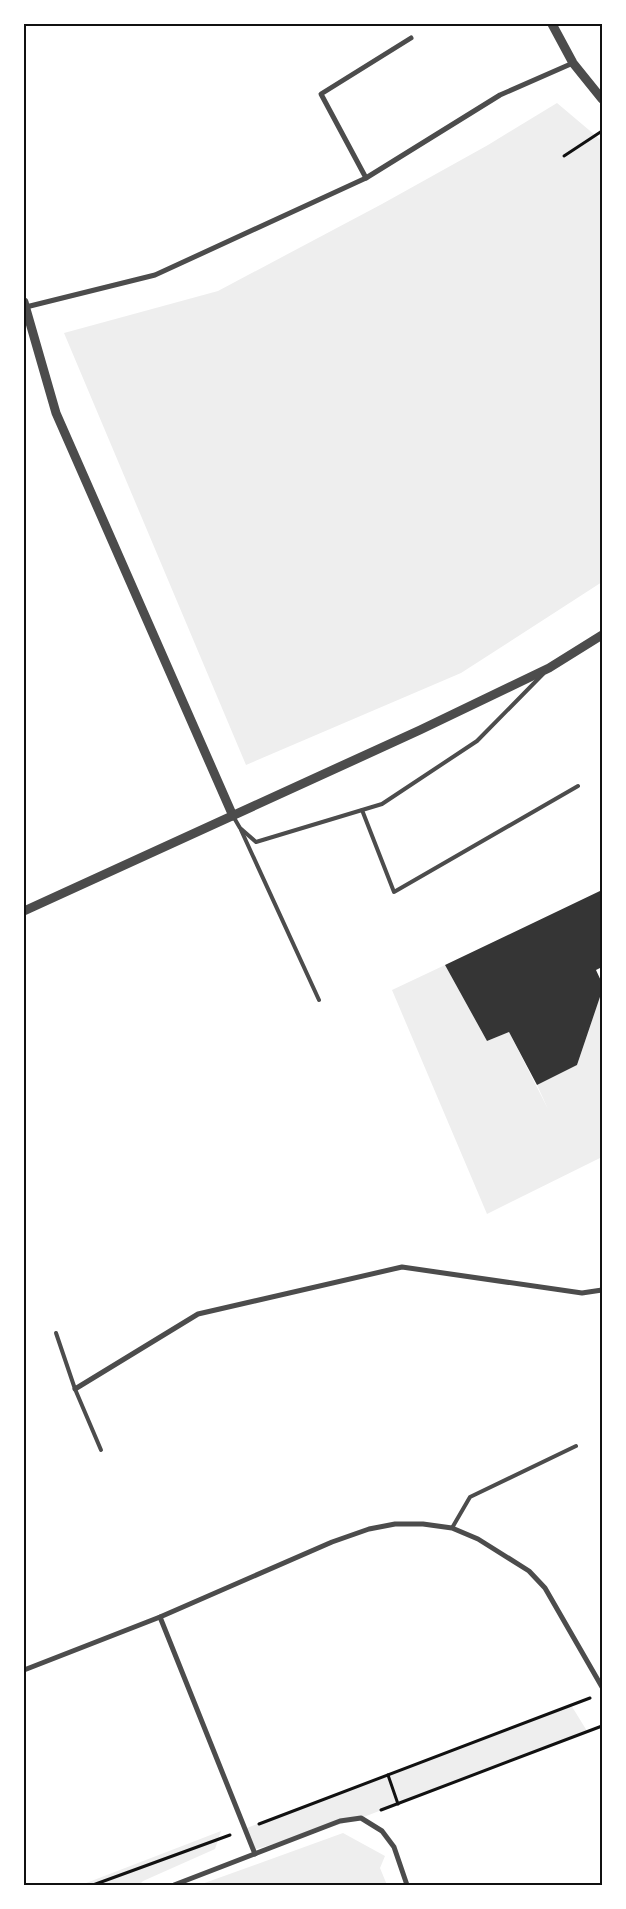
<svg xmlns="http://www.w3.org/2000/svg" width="626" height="1909" font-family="'DM Sans',sans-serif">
<rect width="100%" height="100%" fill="#fff"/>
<g fill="#eee">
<polygon points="557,103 602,141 602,582 461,673 246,765 64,333 218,291 382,204 488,145"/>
<polygon points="445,965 487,1041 509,1032 548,1109 537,1085 577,1065 602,991 602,1157 487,1214 392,990"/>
<polygon points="571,1705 587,1731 361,1818 253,1850 244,1829"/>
<polygon points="221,1831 215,1849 143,1881 139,1885 81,1885"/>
<polygon points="343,1833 385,1856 380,1868 387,1885 199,1885"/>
</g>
<polygon fill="#353535" points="602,890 602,967 596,970 602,983 602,991 577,1065 537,1085 509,1032 487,1041 445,965"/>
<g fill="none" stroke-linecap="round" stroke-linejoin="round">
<g stroke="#111" stroke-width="3">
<polyline points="564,156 602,131"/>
<polyline points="388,1775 398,1804"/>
<polyline points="381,1810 602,1726"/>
<polyline points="259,1824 590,1698"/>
<polyline points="93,1885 230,1835"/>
</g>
<g stroke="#4c4c4c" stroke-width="4">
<polyline points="362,810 394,892 578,786"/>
<polyline points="233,816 240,828 256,842 382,804 477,741 543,674"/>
<polyline points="241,830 319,1000"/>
<polyline points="56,1333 75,1389 101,1450"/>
<polyline points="452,1528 470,1497 576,1446"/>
</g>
<g stroke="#4c4c4c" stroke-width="5">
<polyline points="366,178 321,94 411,38"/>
<polyline points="26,307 155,275 366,178 500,95 573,63"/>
<polyline points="75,1389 198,1314 402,1267 582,1293 602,1290"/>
<polyline points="160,1617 255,1854"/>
<polyline points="24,1670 160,1617 332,1542 369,1529 395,1524 423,1524 452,1528 478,1539 529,1571 545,1588 602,1687"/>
<polyline points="174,1885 340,1821 361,1818 382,1831 394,1847 407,1885"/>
</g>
<g stroke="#4c4c4c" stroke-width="9">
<polyline points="552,24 573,63 602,99"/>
<polyline points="24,302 56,413 233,816"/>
<polyline points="24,911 420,730 549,668 602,635"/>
</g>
</g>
<rect width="626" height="1909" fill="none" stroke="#ffffff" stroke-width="50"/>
<rect x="25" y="25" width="576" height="1859" fill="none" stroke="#111" stroke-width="2"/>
</svg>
